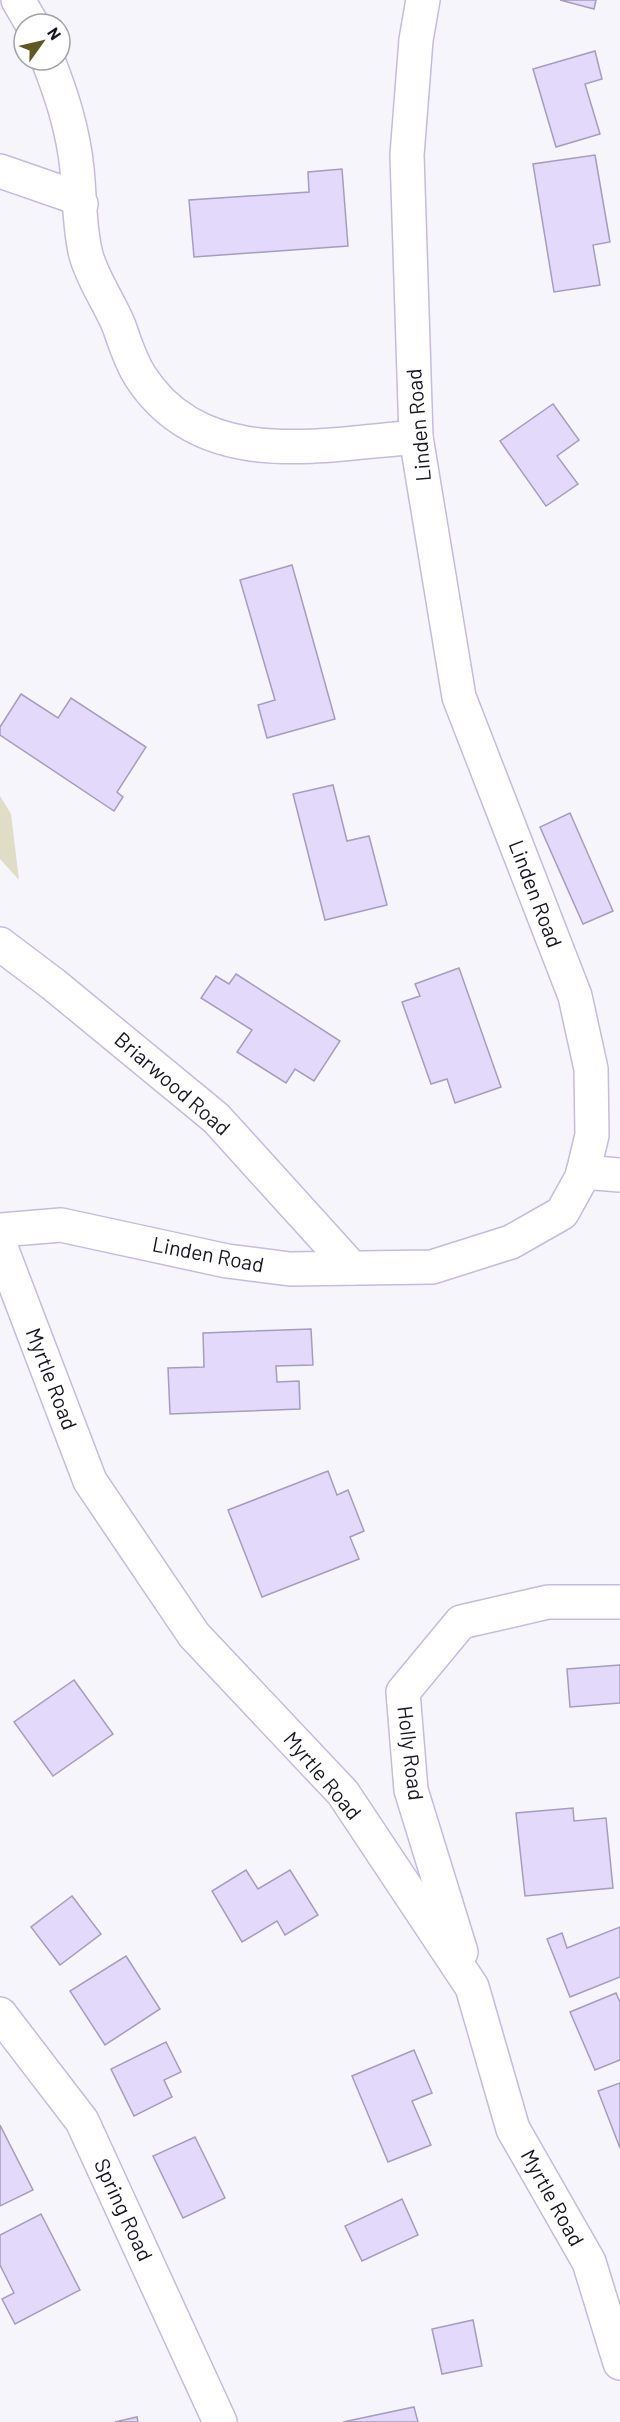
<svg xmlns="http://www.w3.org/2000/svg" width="620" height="2422" font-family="Barlow,sans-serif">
<rect width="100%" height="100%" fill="#f7f5fc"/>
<polygon fill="#dfddc5" points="0,796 11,814 19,880 0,859"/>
<g fill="#e2d9fb" stroke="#a69cbe" stroke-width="1.5">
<polygon points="560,0 596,0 594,9"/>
<polygon points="595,51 602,79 585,84 600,134 556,147 533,69"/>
<polygon points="595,155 610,242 593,245 600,285 554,292 533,164"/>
<polygon points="342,169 348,246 194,257 189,200 309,192 308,172"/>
<polygon points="553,404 579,440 557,456 578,484 546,506 500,441"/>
<polygon points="292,565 335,719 267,738 258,705 275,700 240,580"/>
<polygon points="21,694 58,718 71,698 146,747 117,792 123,797 114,811 0,735 0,727"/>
<polygon points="333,785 347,841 369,836 387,905 325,920 293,794"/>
<polygon points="570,813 613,911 583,924 540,827"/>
<polygon points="459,968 501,1087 455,1103 447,1079 431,1084 402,1002 420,996 415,984"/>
<polygon points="236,974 340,1041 314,1081 295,1069 286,1083 237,1052 252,1030 201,998 216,976 229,984"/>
<polygon points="311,1329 313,1365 276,1366 277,1382 299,1381 300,1409 170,1414 168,1368 204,1367 203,1333"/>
<polygon points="328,1471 337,1495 348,1490 364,1531 350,1537 359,1559 262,1597 228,1510"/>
<polygon points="620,1665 620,1703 570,1707 567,1669"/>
<polygon points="74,1680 113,1734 53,1776 14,1722"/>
<polygon points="573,1808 574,1821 606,1818 613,1888 525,1896 516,1813"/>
<polygon points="246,1870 258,1889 290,1870 318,1915 285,1935 277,1921 242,1942 212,1891"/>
<polygon points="72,1896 101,1934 60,1965 31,1927"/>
<polygon points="620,1927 620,1977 570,1997 547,1939 562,1933 567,1948"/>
<polygon points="126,1956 160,2009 105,2045 70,1991"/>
<polygon points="616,1993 620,2002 620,2060 595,2070 570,2012"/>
<polygon points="166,2042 181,2072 164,2080 172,2097 134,2116 111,2069"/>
<polygon points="414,2050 432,2093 412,2101 431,2145 388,2162 352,2076"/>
<polygon points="620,2083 620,2148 598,2091"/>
<polygon points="0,2125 33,2190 0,2206"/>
<polygon points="195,2137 225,2198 183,2218 153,2156"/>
<polygon points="402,2199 418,2235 362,2261 345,2226"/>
<polygon points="41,2214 80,2290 15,2324 2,2299 14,2293 0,2265 0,2235"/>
<polygon points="473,2320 482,2366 442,2374 432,2329"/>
<polygon points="414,2407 418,2422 343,2422"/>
<polygon points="137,2417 138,2422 115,2422"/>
</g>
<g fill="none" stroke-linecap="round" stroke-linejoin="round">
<defs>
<g id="minor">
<polyline points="18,0 32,24"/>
<path d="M48,60C62,96 73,130 77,169C80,197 79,228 86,255C93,280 109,302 119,326C125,343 130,360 140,376C202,472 319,445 416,437"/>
<polyline points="0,171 75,197 81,204"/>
<polyline points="0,944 53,984 216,1118 352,1268"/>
<polyline points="583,1172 620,1175"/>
<polyline points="0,1230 61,1225 227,1261 290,1269 432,1267 511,1242 562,1213 582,1177 592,1135 591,1069 575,996 459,697 416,437 407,155 416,40 423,0"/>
<polyline points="0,1245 90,1481 194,1635 343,1793 472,1987 513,2129 589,2262 620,2363"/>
<polyline points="461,1952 411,1790 403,1692 461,1622 548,1602 620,1602"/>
<polyline points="0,2014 82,2121 220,2422"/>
</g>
</defs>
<use href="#minor" stroke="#c5bbde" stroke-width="36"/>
<use href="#minor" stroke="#fff" stroke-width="33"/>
</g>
<g text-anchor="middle" stroke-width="5" stroke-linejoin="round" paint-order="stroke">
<g font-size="21" fill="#17131f" stroke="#fff">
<text transform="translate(419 425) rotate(-95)" y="7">Linden Road</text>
<text transform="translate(535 894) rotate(69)" y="7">Linden Road</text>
<text transform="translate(172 1084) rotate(41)" y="7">Briarwood Road</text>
<text transform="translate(208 1255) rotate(11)" y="7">Linden Road</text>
<text transform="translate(51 1379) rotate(69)" y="7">Myrtle Road</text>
<text transform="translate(410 1753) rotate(83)" y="7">Holly Road</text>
<text transform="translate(322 1776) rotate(50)" y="7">Myrtle Road</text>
<text transform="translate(552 2198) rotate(61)" y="7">Myrtle Road</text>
<text transform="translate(123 2210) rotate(65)" y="7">Spring Road</text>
</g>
</g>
<g transform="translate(42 42) rotate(56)"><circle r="28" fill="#ffffff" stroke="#a2a1a5" stroke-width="1.5"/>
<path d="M0-4.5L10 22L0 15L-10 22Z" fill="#5d5824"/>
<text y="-9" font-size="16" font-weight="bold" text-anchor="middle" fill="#17131f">N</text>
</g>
</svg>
